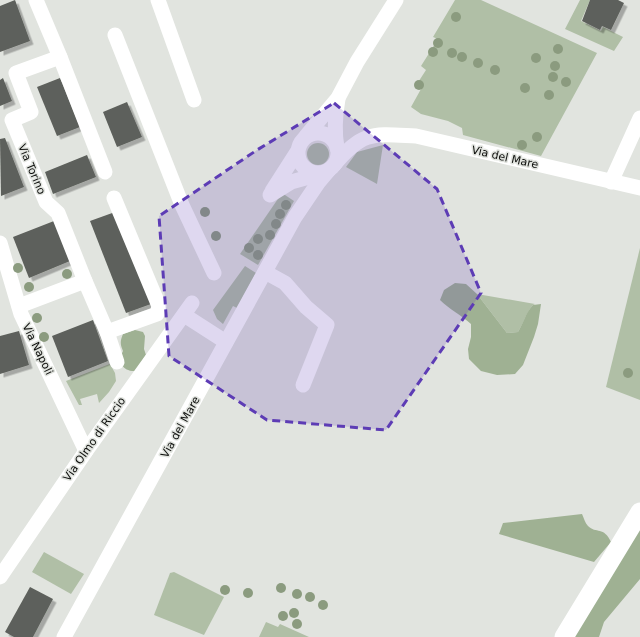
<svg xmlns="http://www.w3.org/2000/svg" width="640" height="637" font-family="'DejaVu Sans',sans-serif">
<defs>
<filter id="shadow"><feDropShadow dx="3.5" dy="3.5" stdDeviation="0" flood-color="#0004"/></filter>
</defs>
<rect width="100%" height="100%" fill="#e1e4df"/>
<g fill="#b0bfa6">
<polygon points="455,0 481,0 597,53 541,156 463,135 462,128 448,121 421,114 411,107 421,89 415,87 426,70 421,66 438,39 433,37"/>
<polygon points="580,0 590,0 581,21 601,31 603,27 623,37 614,51 565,29"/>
<circle cx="318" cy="154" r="11"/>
<polygon points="383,145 377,184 346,167 357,152"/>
<polygon points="282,193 294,201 258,265 240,254"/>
<polygon points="640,248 640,400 606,387"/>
<polygon points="245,266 256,273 237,308 233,306 223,324 217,319 213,310"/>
<path d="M477,294L535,304L533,305C526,313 524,322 518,332L507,333Z"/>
<polygon points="110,364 115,373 116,381 109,392 99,403 97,394 80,399 82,405 79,405 66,381"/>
<polygon points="44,552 84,574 71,594 32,572"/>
<polygon points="174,572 224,597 204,635 154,615 170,573"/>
<polygon points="266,622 278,627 280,624 309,637 259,637"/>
</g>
<g fill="#9fb193">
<path d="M455,283L466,284L477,294L507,333L518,332C524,322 525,314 533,305L541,304L538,324L534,337L523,365L515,374L497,375L481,371L469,359L468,349L471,337V324C461,315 449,309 440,300L444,290Z"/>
<path d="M135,330L143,332L145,336L144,349L146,355L136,371C123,372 117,362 123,351C120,344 120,341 123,334Z"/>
<path d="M582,514C584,518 585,523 588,526C596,534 604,526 611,542L594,562L499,534L503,523Z"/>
<polygon points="640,522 640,579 604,622 599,637 570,637"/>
</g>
<g fill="#5d605b" filter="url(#shadow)">
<polygon points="15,0 30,41 0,52 0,6"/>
<polygon points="590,0 618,0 624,3 611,30 602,26 600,30 582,21"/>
<polygon points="3,78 12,101 0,106 0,80"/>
<polygon points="60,78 80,127 57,136 37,87"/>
<polygon points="127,102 142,137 117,147 103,112"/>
<polygon points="5,138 24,187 1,196 0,139"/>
<polygon points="87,155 96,177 53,194 45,172"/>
<polygon points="115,212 151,304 126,313 90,221"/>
<polygon points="54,221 70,261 29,278 13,237"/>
<polygon points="93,320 108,361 68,377 52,336"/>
<polygon points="19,331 29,365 0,374 0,336"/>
<polygon points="30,587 53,599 33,637 14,637 5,632"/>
</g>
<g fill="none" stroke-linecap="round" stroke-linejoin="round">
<g stroke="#fff" stroke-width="15">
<polyline points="36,0 60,57 16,73 31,112 12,120 46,202 58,213 85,281"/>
<polyline points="158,0 194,100"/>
<polyline points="115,35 182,205 214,273"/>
<polyline points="60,57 105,172"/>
<circle cx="318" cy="153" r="20"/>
<polyline points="306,136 338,98 357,62 396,0"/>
<path d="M337,148C334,131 335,116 338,99"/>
<path d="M334,165C363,130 374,134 416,136L640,188"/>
<polyline points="611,182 640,118"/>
<polyline points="272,191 297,152"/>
<polyline points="270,195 291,182 320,174"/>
<polyline points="0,243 21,314 86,451"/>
<polyline points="265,272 285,283 306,307 327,325 303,385"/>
<polyline points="19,306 85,281 107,332 157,314 159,306 114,198"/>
<polyline points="184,315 226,342"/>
<polyline points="107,332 117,362"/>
<polyline points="0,577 86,451 192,303"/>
<polyline points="64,637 295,217 318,183 329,170"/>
</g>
<polyline stroke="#fff" stroke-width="19" points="564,637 640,512"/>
</g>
<g fill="#8b9b7f">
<circle cx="456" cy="17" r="5"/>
<circle cx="438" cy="43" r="5"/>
<circle cx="558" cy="49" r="5"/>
<circle cx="433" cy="52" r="5"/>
<circle cx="452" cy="53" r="5"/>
<circle cx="462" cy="57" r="5"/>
<circle cx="536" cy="58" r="5"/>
<circle cx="478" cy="63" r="5"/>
<circle cx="555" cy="66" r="5"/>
<circle cx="495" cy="70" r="5"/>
<circle cx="553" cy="77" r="5"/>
<circle cx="566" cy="82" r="5"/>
<circle cx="419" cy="85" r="5"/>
<circle cx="525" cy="88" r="5"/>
<circle cx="549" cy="95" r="5"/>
<circle cx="537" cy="137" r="5"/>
<circle cx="522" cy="145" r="5"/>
<circle cx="286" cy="205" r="5"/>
<circle cx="205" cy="212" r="5"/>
<circle cx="280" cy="214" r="5"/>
<circle cx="276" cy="224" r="5"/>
<circle cx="270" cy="235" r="5"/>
<circle cx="216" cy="236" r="5"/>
<circle cx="258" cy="239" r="5"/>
<circle cx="249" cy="248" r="5"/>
<circle cx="258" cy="255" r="5"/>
<circle cx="18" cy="268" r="5"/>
<circle cx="67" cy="274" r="5"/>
<circle cx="29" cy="287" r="5"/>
<circle cx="37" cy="318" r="5"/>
<circle cx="44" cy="337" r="5"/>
<circle cx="628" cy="373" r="5"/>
<circle cx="281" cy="588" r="5"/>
<circle cx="225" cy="590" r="5"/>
<circle cx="248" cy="593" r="5"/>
<circle cx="297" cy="594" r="5"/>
<circle cx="310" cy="597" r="5"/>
<circle cx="323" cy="605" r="5"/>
<circle cx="294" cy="613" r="5"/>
<circle cx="283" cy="616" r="5"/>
<circle cx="297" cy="624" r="5"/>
</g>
<path fill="#5d3cb5" fill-opacity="0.2" stroke="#5d3cb5" stroke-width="3" stroke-dasharray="8 5" stroke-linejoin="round" d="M334,103L437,189L481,293L386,430L267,420L169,356L159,216L257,150Z"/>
<g text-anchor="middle" stroke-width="3" stroke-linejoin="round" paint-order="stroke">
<g font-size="11" fill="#0e0f0d" stroke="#e1e4df">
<text transform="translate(505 157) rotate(13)" y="4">Via del Mare</text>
<text transform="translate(32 169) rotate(67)" y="4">Via Torino</text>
<text transform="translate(38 349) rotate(64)" y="4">Via Napoli</text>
<text transform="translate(180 427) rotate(-61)" y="4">Via del Mare</text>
<text transform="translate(94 439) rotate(-55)" y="4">Via Olmo di Riccio</text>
</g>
</g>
</svg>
